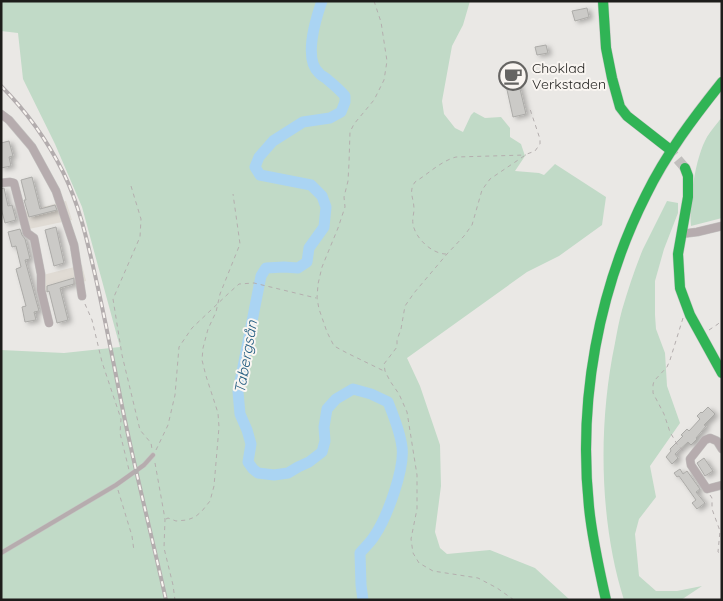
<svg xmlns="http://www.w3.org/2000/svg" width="723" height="601" font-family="Quicksand,sans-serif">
<defs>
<filter id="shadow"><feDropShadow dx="3.5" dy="2" stdDeviation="2.5" flood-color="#0004"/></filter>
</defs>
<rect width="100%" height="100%" fill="#eae8e5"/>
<g fill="#e0dbd4">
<polygon points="66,201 72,220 29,229 24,212"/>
<polygon points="82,265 86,281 44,293 43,275"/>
</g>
<g fill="#c1dac7">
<polygon points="1,1 470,1 463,25 452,46 442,101 444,114 455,128 463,132 471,115 474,112 485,118 501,117 510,128 510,137 521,144 525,156 515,171 539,173 544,175 555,164 606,197 602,225 559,256 527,272 407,358 420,386 440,445 441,486 435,532 440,548 447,554 490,550 535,568 570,600 1,600 1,350 64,353 120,347 82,207 55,144 23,79 18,33 1,31"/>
<path d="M722,117V218L691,226C689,202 695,158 707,137C711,130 717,124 722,117Z"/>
<path d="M667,201L678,203V213L664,249L655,281V315L656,329L665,353L667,386L680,423L650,466L656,497L639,519L635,534L639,576L656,591H677L702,586L681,600H624C599,521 598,424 615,343C617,332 619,321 622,310C628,290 635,268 643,249C651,233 659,217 667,201Z"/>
</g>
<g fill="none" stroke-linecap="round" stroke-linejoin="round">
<path stroke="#aad4f3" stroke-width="11" d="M322,1C316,18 303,59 319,73C321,76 325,77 328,80C334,85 340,90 345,96V102L341,112L330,118L303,122L273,141L259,157L255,167L260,175L311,185L322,196L326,207L324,227L309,248L307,262L298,268L284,267L266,268L261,276L238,392L240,414L247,430L251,444L248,462L253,469L258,473L274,475L288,473L298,467L309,462L322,452L325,441L324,427L327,409L336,399L353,389L371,394L388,402C394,417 400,431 402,447C405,469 387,517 375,535C371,542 365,547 360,553L361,585L363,600"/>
</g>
<g fill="#cbcac7" stroke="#acaba8" filter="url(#shadow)">
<polygon points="587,8 589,17 575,21 572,11"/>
<polygon points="546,45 548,53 537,55 535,47"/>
<polygon points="514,64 526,114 513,117 502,67"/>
<polygon points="9,141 13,156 9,157 11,166 1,168 1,143"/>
<polygon points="32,177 40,209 55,205 57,210 29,217 24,200 26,200 21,180"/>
<polygon points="4,188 8,206 12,205 16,220 5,223 1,208 1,189"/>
<polygon points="56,227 64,263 54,266 45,230"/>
<polygon points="20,229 22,235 25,239 30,259 25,260 39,311 34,312 36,320 25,322 22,307 26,306 16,269 21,267 16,246 12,247 8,232"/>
<polygon points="74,278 74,284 60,288 68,320 57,323 49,291 47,292 47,286"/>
<polygon points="708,407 715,414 704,425 706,426 696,438 697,439 691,445 688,442 675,454 678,458 672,464 666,457 671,451 670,449 683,436 681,435 687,429 689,431 700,419 697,416 701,412 702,413"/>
<polygon points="704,458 713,471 705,476 697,463"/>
<polygon points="680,469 683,474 687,471 700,489 696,492 705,503 697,509 692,503 696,500 679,476 677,477 674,473"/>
</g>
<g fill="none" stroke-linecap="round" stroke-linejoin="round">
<polyline stroke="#c1bfbd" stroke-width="10" stroke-dasharray="10 5" stroke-linecap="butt" points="668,148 685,168"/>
<defs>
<polyline id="lane" points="1,553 116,485 144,465 153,455"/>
<g id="street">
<polyline points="1,114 9,120 32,147 56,191 74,245 82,296"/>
<polyline points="1,183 10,182 14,183 27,233 34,238 41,274 41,290 49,323"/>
<polyline points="681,234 697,232 722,226"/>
<polyline points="722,449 717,441 710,438 705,440 690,459 691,465 707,489 722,485"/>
</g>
<g id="fast">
<polyline points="603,1 606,48 612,78 620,107 627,116 668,148"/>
<polyline points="685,168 688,176 688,197 678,254 680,288 690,315 722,373"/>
<path d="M606,600C599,569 592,538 589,507C578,401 598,290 646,195C666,154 694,117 722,82"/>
</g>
</defs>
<use href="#lane" stroke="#c4c3c1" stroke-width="5"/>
<use href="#street" stroke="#c4c3c1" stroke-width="9"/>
<use href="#fast" stroke="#c4c3c1" stroke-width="11"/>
<g stroke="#b4aeae" stroke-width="1" stroke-dasharray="4 4" stroke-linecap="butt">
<polyline points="374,1 381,22 387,61 384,80 374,100 354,124 350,132 349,163 348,181 344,197 345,207 338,228 322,267 318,284 317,298 319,309 327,332 334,346 347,353 384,371"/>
<polyline points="131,186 141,219 140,237 113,299 122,355 140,430 151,443 152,449"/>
<path d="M446,254C432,254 415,238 413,224C412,219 414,214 414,209C414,198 408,192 415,182C428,174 441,161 456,157L526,155"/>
<polyline points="85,304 92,320 102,362 121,419 120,433 129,470"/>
<polyline points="683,318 670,360 667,367 654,381 653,385 653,393 664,414 670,432 677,444 685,453"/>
<polyline points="709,330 718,324 722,320"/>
<polyline points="156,450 168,425 175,395 179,347 192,328 230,292 239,284 254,283 316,298"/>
<polyline points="155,463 165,519 164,548 173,585 175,600"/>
<polyline points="118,490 132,536 134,551"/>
<polyline points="710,495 712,498 712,509 720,531 718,552 722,555"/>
<polyline points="166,519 168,518 176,521 187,520 195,517 202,511 210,501 214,486 219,427 218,413 206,376 202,360 203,348 208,329 216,312 220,294 240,244 233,194"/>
<polyline points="514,600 497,588 478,578 433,571 419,563 413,553 411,539 417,509 417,475 407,412 399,394 390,381 385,371 384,364 397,347 397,340 401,329 405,306 414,293 447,254 464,236 472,225 482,190 490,179 527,154 535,151 540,144 540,139 530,109"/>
</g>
<use href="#lane" stroke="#b6acae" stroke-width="4"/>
<use href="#street" stroke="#b6acae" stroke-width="8"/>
<use href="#fast" stroke="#30b455" stroke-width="10"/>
<defs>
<path id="rail" d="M1,86C26,111 47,140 63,172C81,208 89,249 98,288C107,329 115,370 123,411C136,474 152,537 166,600"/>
</defs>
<use href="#rail" stroke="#b3adae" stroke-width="4"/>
<use href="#rail" stroke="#f9f5f1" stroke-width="2" stroke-dasharray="5.5" stroke-linecap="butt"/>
</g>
<defs>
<symbol id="cafe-ring" viewBox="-11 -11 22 22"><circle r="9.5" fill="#f9f5f1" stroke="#656462" stroke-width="1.5"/><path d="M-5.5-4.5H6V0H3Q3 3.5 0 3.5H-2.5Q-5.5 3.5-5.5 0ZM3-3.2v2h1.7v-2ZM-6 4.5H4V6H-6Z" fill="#656462"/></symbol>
</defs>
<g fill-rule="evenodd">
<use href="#cafe-ring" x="497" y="60" width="32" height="32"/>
</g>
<g text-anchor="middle" stroke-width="4" stroke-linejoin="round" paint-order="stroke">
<g font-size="14" fill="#1e1d1b" stroke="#f9f5f1" text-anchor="start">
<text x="532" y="73">Choklad<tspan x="532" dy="16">Verkstaden</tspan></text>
</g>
<g font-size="15" font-style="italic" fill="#225c81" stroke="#f9f5f1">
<text transform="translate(246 357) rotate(-80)" y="5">Tabergsån</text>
</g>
</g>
<rect width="723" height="601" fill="none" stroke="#1e1d1b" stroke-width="5"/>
</svg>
